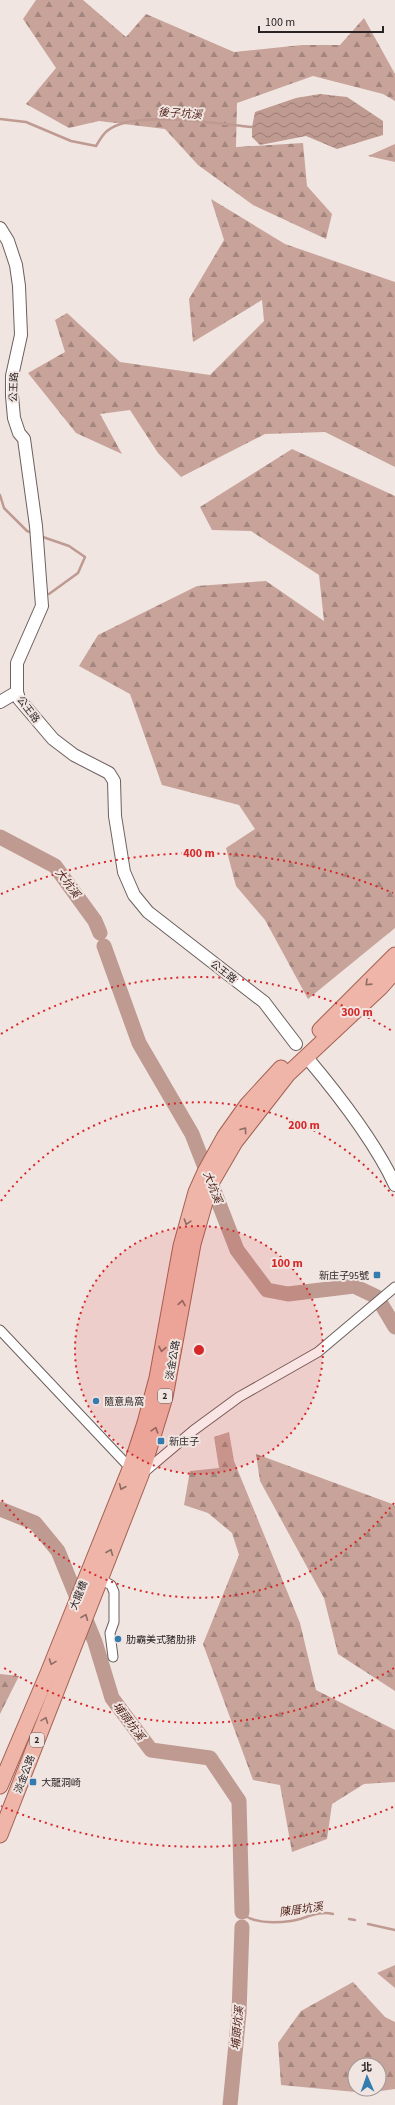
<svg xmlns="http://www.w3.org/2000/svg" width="395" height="2105" font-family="'Source Sans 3','Noto Sans TC',sans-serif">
<defs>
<pattern id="forest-firs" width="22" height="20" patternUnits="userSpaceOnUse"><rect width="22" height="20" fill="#c8a39a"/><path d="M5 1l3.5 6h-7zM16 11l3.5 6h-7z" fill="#a2857d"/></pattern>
<pattern id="water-waves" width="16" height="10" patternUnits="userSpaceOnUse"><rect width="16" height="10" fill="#be9a91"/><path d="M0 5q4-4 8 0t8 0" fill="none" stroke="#9a7d76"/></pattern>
</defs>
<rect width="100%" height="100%" fill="#f1e5e2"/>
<g fill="url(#forest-firs)" fill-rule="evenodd">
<polygon points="36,0 83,0 126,37 146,14 234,52 302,45 340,45 364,18 395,74 395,101 383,94 313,76 237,103 236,147 303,143 307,186 332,214 326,239 253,205 198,165 165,129 99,121 69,128 26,104 56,68 23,19"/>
<polygon points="395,144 395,162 368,156"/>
<polygon points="211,199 285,244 395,282 395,467 325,432 265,434 181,477 158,453 130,410 100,414 122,454 76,433 28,373 65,352 55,320 67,313 120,362 210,375 264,321 262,300 193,342 189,299 224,240"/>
<polygon points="292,449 395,496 395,928 308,999 265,920 236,886 226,848 255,829 239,805 162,785 130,694 79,666 98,635 197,586 266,581 324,621 319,575 251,531 212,530 200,507"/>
<polygon points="229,1432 234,1461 300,1623 316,1690 395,1730 395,1782 364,1784 332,1804 327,1839 292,1852 280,1785 253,1780 203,1644 239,1555 232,1533 208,1513 184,1505 190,1471 219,1468 214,1437"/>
<polygon points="256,1454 395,1505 395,1691 338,1654 324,1598 260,1481"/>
<polygon points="0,1674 19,1676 0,1714"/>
<polygon points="395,1965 395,1988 377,1973"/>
<path d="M353,1982L385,2017L395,2022V2089L366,2093L281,2085L278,2043L301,2011ZM355,2065H379V2089H355Z"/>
</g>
<polygon fill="url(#water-waves)" points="320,94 347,97 383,121 383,135 337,149 306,136 260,145 252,137 252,127 255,112 296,98"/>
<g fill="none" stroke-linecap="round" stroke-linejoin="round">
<g stroke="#be9a91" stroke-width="2.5">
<path d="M0,119L26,122L71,141L96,146C99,141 103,134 107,131C133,109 218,124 252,127"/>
<polyline points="0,495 4,508 27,531 33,533"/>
<polyline points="40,536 69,546 85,557 78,573 49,594"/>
<path d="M241,1896L245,1916C257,1923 276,1923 291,1921C305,1919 318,1910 333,1914"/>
<polyline points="349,1919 355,1920"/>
<polyline points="368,1924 395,1930"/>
</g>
<g stroke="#be9a91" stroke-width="15">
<polyline points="0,837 55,866 95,921 100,933"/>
<polyline points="104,946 139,1043 192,1134 237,1250 267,1290 288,1294 354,1286 377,1297 395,1327"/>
<polyline points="0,1509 35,1523 58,1551 95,1642 112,1698 151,1750 210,1758 239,1801 242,1912"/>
<polyline points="230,2105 239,2013 242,1927"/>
</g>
<defs>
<g id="minor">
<polyline points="0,1330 132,1470"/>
<polyline points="143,1473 194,1430 239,1397 318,1352 395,1287"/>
<polyline points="100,1579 111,1585 114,1592 114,1622 110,1633 113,1657"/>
</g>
<g id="tertiary">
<polyline points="0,228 8,241 16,265 19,286 21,335 12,376 12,396 14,418 19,433 24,439 36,526 42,606 17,663 17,692 19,699 53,739 74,755 109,773 114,781 115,816 124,872 134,895 148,912 264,1002 296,1044"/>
<polyline points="0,702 17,692"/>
<path d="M309,1060C340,1097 375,1142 395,1185"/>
</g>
<g id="primary">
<polyline points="320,1030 395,955"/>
<polyline points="0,1786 48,1673 130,1469 145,1423 157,1378 181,1246 196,1192 205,1172 225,1136 247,1105 281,1068"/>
<polyline points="0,1835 141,1475 165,1397 193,1244 210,1185 235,1142 288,1074 381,987 395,971"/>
</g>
</defs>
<use href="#minor" stroke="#6b615e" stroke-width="11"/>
<use href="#tertiary" stroke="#6b615e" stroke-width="14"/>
<use href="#primary" stroke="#a36254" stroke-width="17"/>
<use href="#minor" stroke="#fff" stroke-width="9"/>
<use href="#tertiary" stroke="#fff" stroke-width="12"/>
<use href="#primary" stroke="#efb5a8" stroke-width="15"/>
</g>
<defs><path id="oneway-chevron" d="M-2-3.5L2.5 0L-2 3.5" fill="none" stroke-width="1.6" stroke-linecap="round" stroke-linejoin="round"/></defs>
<g stroke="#8c6c66">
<use href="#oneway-chevron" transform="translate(368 983) rotate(136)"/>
<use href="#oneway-chevron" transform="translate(244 1130) rotate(-54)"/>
<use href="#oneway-chevron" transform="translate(187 1222) rotate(108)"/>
<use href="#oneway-chevron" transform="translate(182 1303) rotate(-80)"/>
<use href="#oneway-chevron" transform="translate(162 1349) rotate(100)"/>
<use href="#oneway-chevron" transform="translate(155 1430) rotate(-72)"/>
<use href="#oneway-chevron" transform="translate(122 1487) rotate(113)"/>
<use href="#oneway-chevron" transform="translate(110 1552) rotate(-68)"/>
<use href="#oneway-chevron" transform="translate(85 1617) rotate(-68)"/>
<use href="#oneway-chevron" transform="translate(52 1662) rotate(110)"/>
<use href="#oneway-chevron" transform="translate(45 1720) rotate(-69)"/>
</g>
<circle cx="199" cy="1350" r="124" fill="#d62828" fill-opacity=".12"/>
<g fill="none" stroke="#d62828" stroke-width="2" stroke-dasharray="2 4">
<circle cx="199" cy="1350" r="124"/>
<path d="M394 1503A248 248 0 0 1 1 1499M1 1201A248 248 0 0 1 394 1197"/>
<path d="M394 1668A373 373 0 0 1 1 1666M1 1034A373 373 0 0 1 394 1032"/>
<path d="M393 1807A497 497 0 0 1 1 1806M1 894A497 497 0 0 1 393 893"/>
</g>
<g fill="#347bb0" stroke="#f1e5e2" stroke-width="1.5">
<rect x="373" y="1271" width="8" height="8" rx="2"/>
<circle cx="96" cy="1401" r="4"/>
<rect x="157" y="1437" width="8" height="8" rx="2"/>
<circle cx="118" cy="1639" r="4"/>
<rect x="29" y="1778" width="8" height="8" rx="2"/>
</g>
<g text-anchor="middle" stroke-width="4" stroke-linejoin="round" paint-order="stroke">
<g fill="#f1e5e2" stroke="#655e5c" stroke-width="1">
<rect x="158" y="1389" width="14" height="14" rx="3"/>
<rect x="30" y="1733" width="14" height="14" rx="3"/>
</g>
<g font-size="9" font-weight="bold" fill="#292423">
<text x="165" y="1399">2</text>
<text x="37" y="1743">2</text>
</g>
<g font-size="10" fill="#292423" stroke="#f1e5e2">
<text transform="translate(13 387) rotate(-88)" y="4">公王路</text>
<text transform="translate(29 709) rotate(53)" y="4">公王路</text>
<text transform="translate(224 971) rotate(38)" y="4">公王路</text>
<text transform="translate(172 1360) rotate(-80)" y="4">淡金公路</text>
<text transform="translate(78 1595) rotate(-68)" y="4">大龍橋</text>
<text transform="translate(24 1774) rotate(-69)" y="4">淡金公路</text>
</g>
<g font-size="10" fill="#292423" stroke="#f1e5e2" text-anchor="start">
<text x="369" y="1279" text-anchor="end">新庄子95號</text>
<text x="104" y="1405">隨意鳥窩</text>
<text x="169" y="1445">新庄子</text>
<text x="126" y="1643">肋霸美式豬肋排</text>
<text x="41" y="1786">大龍洞崎</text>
</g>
<g font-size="11" font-style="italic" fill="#4b1c12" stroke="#f1e5e2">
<text transform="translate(180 113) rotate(4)" y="4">後子坑溪</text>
<text transform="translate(68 883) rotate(53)" y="4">大坑溪</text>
<text transform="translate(213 1187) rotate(69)" y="4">大坑溪</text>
<text transform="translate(129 1721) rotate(53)" y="4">埔頭坑溪</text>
<text transform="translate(301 1909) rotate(-8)" y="4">陳厝坑溪</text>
<text transform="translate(237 2028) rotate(-85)" y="4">埔頭坑溪</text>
</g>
</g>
<circle cx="199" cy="1350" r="6" fill="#d62828" stroke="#f1e5e2" stroke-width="2"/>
<g font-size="12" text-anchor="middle" font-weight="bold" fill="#d62828" stroke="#f1e5e2" stroke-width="4" stroke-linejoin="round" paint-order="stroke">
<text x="199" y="857">400 m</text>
<text x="357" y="1016">300 m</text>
<text x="304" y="1129">200 m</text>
<text x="287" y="1267">100 m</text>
</g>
<g transform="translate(367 2077) rotate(358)"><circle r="19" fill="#f1e5e2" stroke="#a19896"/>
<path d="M0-3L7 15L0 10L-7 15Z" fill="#347bb0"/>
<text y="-6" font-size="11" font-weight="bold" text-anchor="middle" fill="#292423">北</text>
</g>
<path d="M259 26v6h124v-6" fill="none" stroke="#292423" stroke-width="2"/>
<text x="265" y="26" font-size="12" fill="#292423" stroke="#f1e5e2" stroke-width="3" paint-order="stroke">100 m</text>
</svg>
